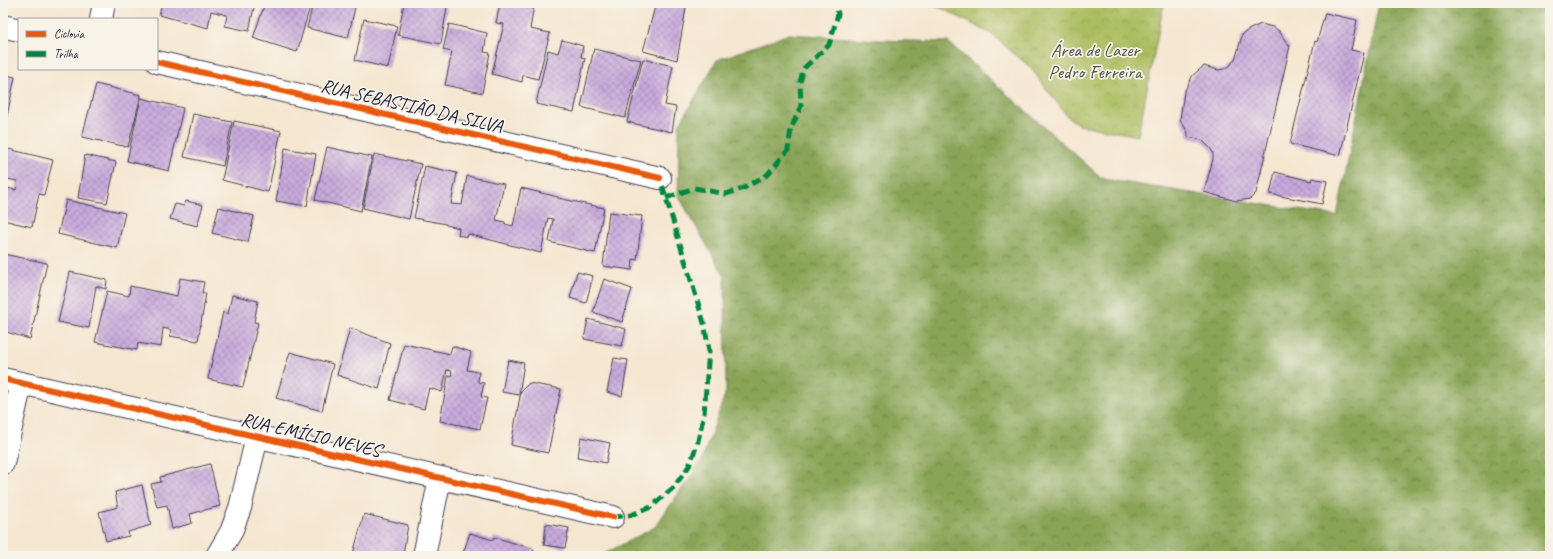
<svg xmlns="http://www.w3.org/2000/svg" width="1553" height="559" font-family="Caveat,sans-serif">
<defs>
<pattern id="forest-crowns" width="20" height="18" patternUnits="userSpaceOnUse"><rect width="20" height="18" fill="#89a457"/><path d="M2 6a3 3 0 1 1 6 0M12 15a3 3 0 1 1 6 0" fill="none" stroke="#708549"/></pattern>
<pattern id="park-crowns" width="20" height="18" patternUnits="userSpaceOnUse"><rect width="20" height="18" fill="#acbd61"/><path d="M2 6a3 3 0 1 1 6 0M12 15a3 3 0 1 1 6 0" fill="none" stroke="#94a255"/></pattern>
<pattern id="building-cross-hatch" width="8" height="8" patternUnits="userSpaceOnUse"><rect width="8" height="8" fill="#c9aadd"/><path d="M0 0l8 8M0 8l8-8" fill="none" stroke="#a38ab4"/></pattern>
</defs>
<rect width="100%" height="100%" fill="#f7f3e8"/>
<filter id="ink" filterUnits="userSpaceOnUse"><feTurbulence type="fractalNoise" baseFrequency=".025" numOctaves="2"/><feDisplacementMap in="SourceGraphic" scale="8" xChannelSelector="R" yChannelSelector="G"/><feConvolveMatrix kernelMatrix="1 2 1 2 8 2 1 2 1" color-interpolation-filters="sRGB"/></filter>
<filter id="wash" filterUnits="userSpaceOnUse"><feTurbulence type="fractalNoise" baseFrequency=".012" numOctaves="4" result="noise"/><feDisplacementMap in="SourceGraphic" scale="16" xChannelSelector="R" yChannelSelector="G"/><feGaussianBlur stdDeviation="0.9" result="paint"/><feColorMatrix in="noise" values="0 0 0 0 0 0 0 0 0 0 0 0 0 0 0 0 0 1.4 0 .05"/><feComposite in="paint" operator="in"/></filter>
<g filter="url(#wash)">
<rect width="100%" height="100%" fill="#f5e6d0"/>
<polygon fill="url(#forest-crowns)" stroke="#566349" points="1379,3 1550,3 1550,556 605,556 606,553 655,527 702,460 726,392 725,277 678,195 679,125 717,60 789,34 878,40 948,42 1103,179 1337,216"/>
<polygon fill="url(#park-crowns)" stroke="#67704e" points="924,3 1164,3 1138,136 1079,125 1067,116 1030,67 990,33 943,9"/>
<g id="blocks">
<g fill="url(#building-cross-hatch)">
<polygon points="162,3 255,3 249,31 225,26 227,15 211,11 208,28 159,15"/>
<polygon points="265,3 311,3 297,52 253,38"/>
<polygon points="313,3 356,3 348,38 307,28"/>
<polygon points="404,3 447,3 446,7 447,7 441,44 398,35"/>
<polygon points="500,3 523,3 534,5 530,29 550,33 538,79 523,75 522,82 492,74 504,24 496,23"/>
<polygon points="656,3 686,8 677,60 643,51"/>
<polygon points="1325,13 1357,20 1351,50 1364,53 1340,156 1290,144 1315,41 1317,42"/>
<polygon points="364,19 397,26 388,68 355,60"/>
<polygon points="449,24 487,33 484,52 490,53 482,93 445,85 452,52 443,50"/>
<polygon points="1261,24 1273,27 1279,31 1289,46 1290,46 1256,193 1250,199 1236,201 1204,192 1213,159 1213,153 1211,149 1202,140 1188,137 1188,133 1180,119 1184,92 1193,75 1204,66 1218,70 1224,69 1230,66 1236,57 1242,35 1248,30"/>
<polygon points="562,40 583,46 581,57 585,58 574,112 536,104 548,50 558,53"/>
<polygon points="594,49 641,60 625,118 581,107"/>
<polygon points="643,59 673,66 665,105 676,107 672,132 627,122"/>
<polygon points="3,74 15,77 6,121 3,120"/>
<polygon points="96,84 141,95 128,147 82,137"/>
<polygon points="141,98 183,108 169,171 127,161"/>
<polygon points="193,114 232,122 223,166 184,157"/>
<polygon points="234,121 281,131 268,192 222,180"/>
<polygon points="327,147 372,157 361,211 315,200"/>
<polygon points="4,148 53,160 44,195 39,194 32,227 3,220 3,208 7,188 16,190 17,181 3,178"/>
<polygon points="285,148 316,154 307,206 276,201"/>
<polygon points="374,154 421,164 409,219 363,208"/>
<polygon points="85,155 116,162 107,203 78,198"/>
<polygon points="425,166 457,173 451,204 462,205 467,176 504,184 496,220 505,222 505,224 513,226 521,188 558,197 558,198 604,208 595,253 549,242 553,219 548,218 541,253 468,234 467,237 458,235 459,228 446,225 446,224 414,218"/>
<polygon points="1275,172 1311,181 1312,178 1327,181 1322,204 1270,194"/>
<polygon points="66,200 125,213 117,248 58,234"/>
<polygon points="186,201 203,205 197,226 170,219 175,204 184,206"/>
<polygon points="219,207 254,216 248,242 212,233"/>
<polygon points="609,212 642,216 637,260 633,259 632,270 603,266"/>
<polygon points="3,254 47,263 30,339 3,331"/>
<polygon points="70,272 107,280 106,289 96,286 89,328 58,322"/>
<polygon points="577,272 593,276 586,303 570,298"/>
<polygon points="180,278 204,282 202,293 206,293 198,341 170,336 171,330 163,328 161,347 138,343 137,350 95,342 107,291 129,296 130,286 177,296"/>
<polygon points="604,279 632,289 622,322 593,312"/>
<polygon points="232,295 258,301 254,322 258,323 243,387 208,379 223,312 228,314"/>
<polygon points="588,319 626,329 622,346 584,339"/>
<polygon points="350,328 390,343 379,389 337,375"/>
<polygon points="404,344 450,354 452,346 471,352 467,370 479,372 478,382 484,383 481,397 487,398 480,429 440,421 448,376 451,376 452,371 447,370 442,392 429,388 424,409 390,400"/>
<polygon points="290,352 333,364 322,411 276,398"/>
<polygon points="614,358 628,360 622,396 607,392"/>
<polygon points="508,360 524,363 519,395 502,392"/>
<polygon points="529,383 561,389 548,453 511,445 521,391"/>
<polygon points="581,437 610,443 606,463 578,457"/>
<polygon points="210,464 220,506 190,514 192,523 172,529 167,505 157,507 151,484 161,482 160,477"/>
<polygon points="142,485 151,525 128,532 129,536 106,541 99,512 118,507 115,492"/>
<polygon points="364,514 408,525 403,554 394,552 393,556 360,556 353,554"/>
<polygon points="546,524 569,528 565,548 544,545"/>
<polygon points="470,533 493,540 494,537 534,549 532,556 462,556"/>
</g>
</g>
</g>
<g filter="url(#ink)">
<use href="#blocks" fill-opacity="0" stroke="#423f51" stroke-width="1"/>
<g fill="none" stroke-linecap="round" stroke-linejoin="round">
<defs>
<g id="street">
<polyline points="101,19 104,3"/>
<polyline points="3,26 19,30"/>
<polyline points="157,62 660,178"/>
<polyline points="3,379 613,517"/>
<polyline points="3,463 21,383"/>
<polyline points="217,556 231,532 240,508 257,437"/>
<polyline points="424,556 440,478"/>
</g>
</defs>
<use href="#street" stroke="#423f51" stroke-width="24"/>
<use href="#street" stroke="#fff" stroke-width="22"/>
<g stroke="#00873e" stroke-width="5" stroke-dasharray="10 5" stroke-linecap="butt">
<polyline points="666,198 694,188 726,194 744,188 767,175 788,150 791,129 801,106 800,82 804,68 829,45 838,14 835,3"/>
<polyline points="613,517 631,515 651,507 674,487 689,466 697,445 704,414 709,350 704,323 660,178"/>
</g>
<defs>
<g id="cycleway">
<polyline points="157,62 660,178"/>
<polyline points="3,379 613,517"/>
</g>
</defs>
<use href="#cycleway" stroke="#f7f3e8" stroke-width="8"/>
<use href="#cycleway" stroke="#e8590c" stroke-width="6"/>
</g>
</g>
<g text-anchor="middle" stroke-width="3.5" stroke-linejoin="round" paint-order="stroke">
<g font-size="19" fill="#525848" stroke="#f7f3e8">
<text x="1095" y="56">Área de Lazer<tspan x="1095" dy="22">Pedro Ferreira</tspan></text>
</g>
<g font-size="19" fill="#22223b" stroke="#f7f3e8">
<text transform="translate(412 105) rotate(13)" y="7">RUA SEBASTIÃO DA SILVA</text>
<text transform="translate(311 434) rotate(13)" y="7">RUA EMÍLIO NEVES</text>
</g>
</g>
<rect width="1553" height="559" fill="none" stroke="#f7f3e8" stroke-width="16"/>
<rect x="18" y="18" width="140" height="52" fill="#f7f3e8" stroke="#a29fa3"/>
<rect x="26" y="31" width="20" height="6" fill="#e8590c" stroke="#a29fa3"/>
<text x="54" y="38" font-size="12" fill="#22223b">Ciclovia</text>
<rect x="26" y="51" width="20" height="6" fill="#00873e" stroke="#a29fa3"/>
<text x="54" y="58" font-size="12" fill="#22223b">Trilha</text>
</svg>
